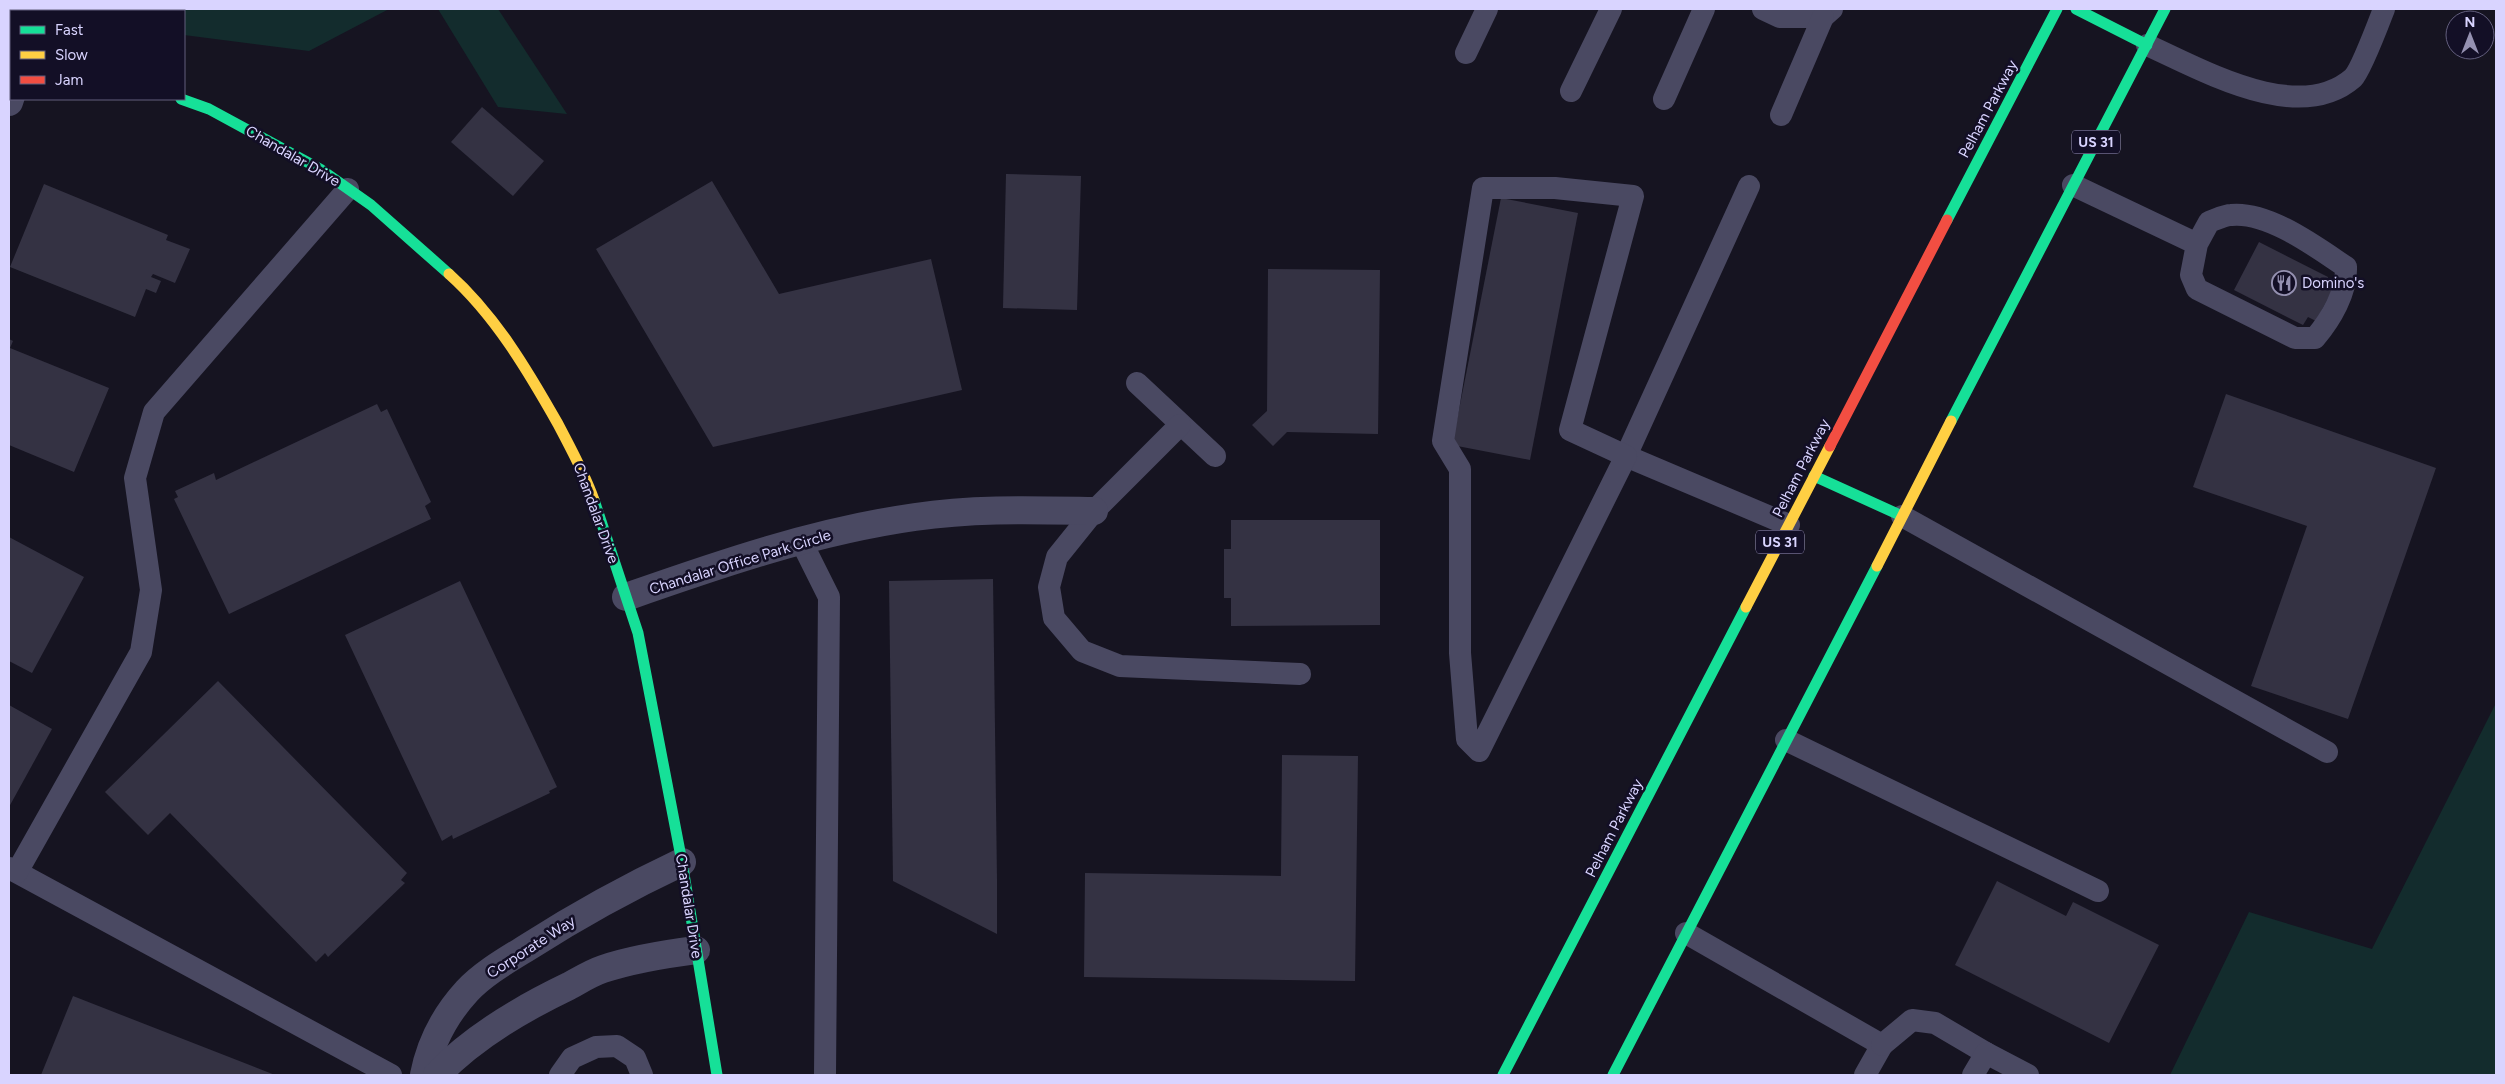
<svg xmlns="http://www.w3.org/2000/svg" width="2505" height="1084" font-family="Figtree,sans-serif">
<rect width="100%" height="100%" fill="#161421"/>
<g fill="#132c2d">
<polygon points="32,9 389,9 309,51 184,35 184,11 38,11"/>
<polygon points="438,9 498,9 567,114 498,107"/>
<polygon points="2496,703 2496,1075 2170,1075 2249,912 2372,949"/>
</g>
<g fill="#343243">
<polygon points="482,107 544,161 513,196 451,142"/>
<polygon points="1006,174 1081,176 1077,310 1003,308"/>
<polygon points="712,181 779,294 931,259 962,390 713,447 596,249"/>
<polygon points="44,184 168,235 166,240 190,249 175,283 153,274 151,277 161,281 156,293 146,289 135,317 10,267"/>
<polygon points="1501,198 1578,213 1530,460 1452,445"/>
<polygon points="2259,242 2328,277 2327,281 2335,285 2316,321 2308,317 2303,325 2234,290"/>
<polygon points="1268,269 1380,270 1378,434 1287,432 1273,446 1252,425 1267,411"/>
<polygon points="9,339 13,341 10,348 109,388 74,472 9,445"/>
<polygon points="2226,394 2436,468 2348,719 2251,686 2307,526 2193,487"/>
<polygon points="377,404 381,412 387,409 431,502 425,506 431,519 229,614 174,499 178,497 175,491 214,473 216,480"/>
<polygon points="1231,520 1380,520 1380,625 1231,626 1231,598 1224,598 1224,549 1231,549"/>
<polygon points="9,537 84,577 32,673 9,661"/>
<polygon points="993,579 997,880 997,934 893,881 889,581"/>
<polygon points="460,581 557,787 549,791 550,793 453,839 452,835 442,841 345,635"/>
<polygon points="218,681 407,873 401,880 405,883 328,957 325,953 316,962 170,813 148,835 105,792"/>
<polygon points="9,705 52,729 9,807"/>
<polygon points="1282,755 1358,756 1355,981 1084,977 1085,873 1281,876"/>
<polygon points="1997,881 2066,916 2073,902 2159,945 2109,1043 1955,965"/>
<polygon points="73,996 275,1075 41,1075"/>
</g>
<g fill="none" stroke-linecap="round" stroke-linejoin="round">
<g stroke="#4a4962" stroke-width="22">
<polyline points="1763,9 1780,17 1823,17 1832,9"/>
<path d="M2147,45C2201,69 2298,126 2353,78C2361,70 2379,22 2384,9"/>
<polyline points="1466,53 1487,9"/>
<polyline points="1571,91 1611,9"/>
<polyline points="1664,99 1704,9"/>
<polyline points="1781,115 1823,17"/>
<path d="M2073,185L2197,244L2191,275L2197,289L2295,338H2315C2331,319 2347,292 2346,267C2316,247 2268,211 2231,215C2224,215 2215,220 2209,222L2197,244"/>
<polyline points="1749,186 1626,456 1789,525"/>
<polygon points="1483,188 1555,188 1633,196 1570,430 1626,456 1479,751 1467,739 1460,653 1460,469 1443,441"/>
<polyline points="1137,383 1215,456"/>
<polyline points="1180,425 1094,511 1057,557 1049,587 1054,618 1082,651 1120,666 1300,674"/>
<polyline points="1902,516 2327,752"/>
<polyline points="801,541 829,597 825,1075"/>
<polyline points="1786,740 2098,891"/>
<polyline points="9,868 391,1075"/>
<polyline points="17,872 141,652 151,590 135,478 154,412 348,189"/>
<polyline points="1686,933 1882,1045 1865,1075"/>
<polyline points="1882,1045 1912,1020 1935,1023 1986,1053"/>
<polyline points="560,1075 572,1058 596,1047 617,1046 635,1058 642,1075"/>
<polyline points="1973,1075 1986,1053 2028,1075"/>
</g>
<g stroke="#4a4962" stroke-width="28">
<polyline points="9,55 11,55"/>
<polyline points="9,102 11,96"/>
<path d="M626,597C720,564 816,531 915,517C974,508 1034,510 1094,511"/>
<path d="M424,1075C430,1044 445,1015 467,991C484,973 507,960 528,947C578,915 629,887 682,862"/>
<path d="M437,1075C473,1037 521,1009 569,986C580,980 591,973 603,969C633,959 665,954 696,950"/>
</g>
<g stroke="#16e098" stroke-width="11">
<polyline points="2076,9 2147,45"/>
<polyline points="181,99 209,109 320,169 371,205 449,274"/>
<polyline points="1947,220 2057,9"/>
<polyline points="1951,421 2165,9"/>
<polyline points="1814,476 1902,516"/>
<polyline points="594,500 638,633 682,862 717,1075"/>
<polyline points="1503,1075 1746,607"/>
<polyline points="1613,1075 1877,566"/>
</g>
<g stroke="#ffcf43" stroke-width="11">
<path d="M449,274C495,315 528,371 558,424C571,449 585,474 594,500"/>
<polyline points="1877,566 1951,421"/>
<polyline points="1746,607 1830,446"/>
</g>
<polyline stroke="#f24e42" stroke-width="11" points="1830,446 1947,220"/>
</g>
<defs>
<symbol id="restaurant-ring" viewBox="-11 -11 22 22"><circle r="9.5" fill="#130f26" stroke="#9591b1" stroke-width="1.5"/><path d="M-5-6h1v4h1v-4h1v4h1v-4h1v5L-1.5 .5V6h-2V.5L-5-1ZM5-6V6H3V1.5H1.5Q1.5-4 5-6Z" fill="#9591b1"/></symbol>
</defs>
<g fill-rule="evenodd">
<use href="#restaurant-ring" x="2270" y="269" width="28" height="28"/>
</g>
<g text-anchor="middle" stroke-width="5" stroke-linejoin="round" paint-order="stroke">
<g fill="#130f26" stroke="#9e99be" stroke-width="1">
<rect x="2072" y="130.5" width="48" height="23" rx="4"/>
<rect x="1756" y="530.5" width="48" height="23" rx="4"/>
</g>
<g font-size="14" font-weight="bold" fill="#d9d4ff">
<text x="2096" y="147">US 31</text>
<text x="1780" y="547">US 31</text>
</g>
<g font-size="15" fill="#d9d4ff" stroke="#130f26">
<text transform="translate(1988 109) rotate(-62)" y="5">Pelham Parkway</text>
<text transform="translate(293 156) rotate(30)" y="5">Chandalar Drive</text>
<text transform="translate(1801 468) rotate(-63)" y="5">Pelham Parkway</text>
<text transform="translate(596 513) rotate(70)" y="5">Chandalar Drive</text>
<text transform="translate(740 562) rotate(-17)" y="5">Chandalar Office Park Circle</text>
<text transform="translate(1614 828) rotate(-63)" y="5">Pelham Parkway</text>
<text transform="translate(689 906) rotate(81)" y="5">Chandalar Drive</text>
<text transform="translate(531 947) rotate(-33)" y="5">Corporate Way</text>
</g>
<g font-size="15" fill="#d9d4ff" stroke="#130f26" text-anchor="start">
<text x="2302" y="288">Domino's</text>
</g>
</g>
<rect width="2505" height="1084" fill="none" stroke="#d9d4ff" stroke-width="20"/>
<rect x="10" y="10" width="175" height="90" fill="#130f26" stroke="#625e7d"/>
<rect x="20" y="26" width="25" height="8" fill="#16e098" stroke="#625e7d"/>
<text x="55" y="35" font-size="15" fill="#d9d4ff">Fast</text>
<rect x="20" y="51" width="25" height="8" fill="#ffcf43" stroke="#625e7d"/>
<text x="55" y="60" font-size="15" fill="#d9d4ff">Slow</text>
<rect x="20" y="76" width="25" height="8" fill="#f24e42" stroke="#625e7d"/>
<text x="55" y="85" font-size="15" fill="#d9d4ff">Jam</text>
<g transform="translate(2470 35)"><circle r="24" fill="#130f26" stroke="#625e7d"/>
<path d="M0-4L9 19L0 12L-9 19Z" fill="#9591b1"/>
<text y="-8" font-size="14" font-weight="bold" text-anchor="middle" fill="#d9d4ff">N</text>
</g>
</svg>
